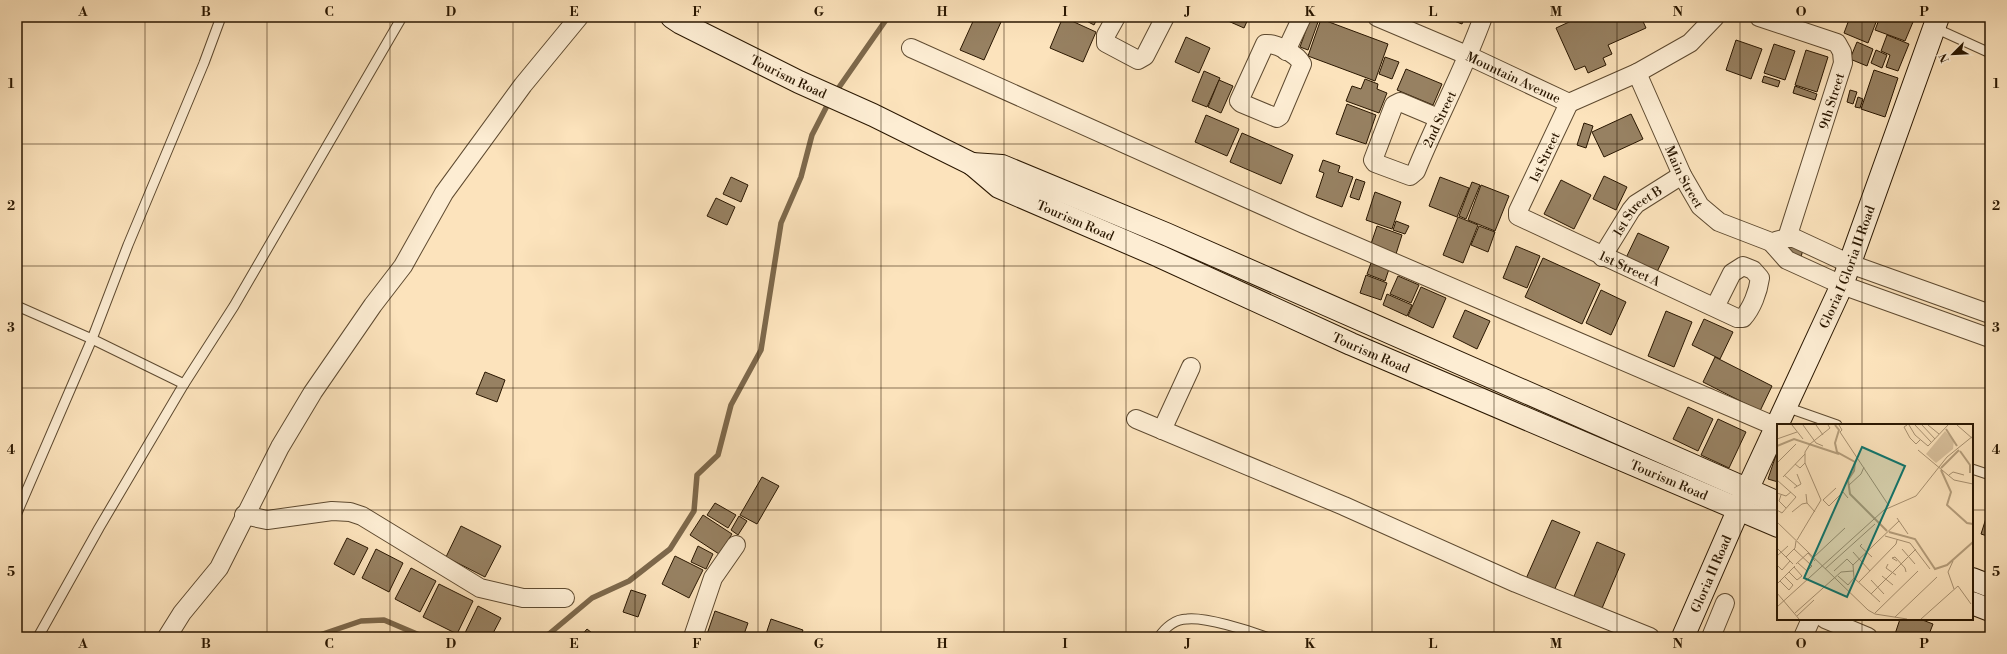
<svg xmlns="http://www.w3.org/2000/svg" width="2007" height="654" font-family="'Libre Bodoni',serif">
<rect width="100%" height="100%" fill="#fce3bc"/>
<filter id="stains"><feTurbulence type="fractalNoise" baseFrequency=".005" numOctaves="4"/><feColorMatrix values="0 0 0 0 .2 0 0 0 0 .09 0 0 0 0 .02 0 0 0 .5 -.17"/></filter>
<radialGradient id="worn" r=".72"><stop offset=".6" stop-color="#630" stop-opacity="0"/><stop offset="1" stop-color="#630" stop-opacity=".3"/></radialGradient>
<g fill="none" stroke-linecap="round" stroke-linejoin="round">
<g stroke="#7d684b" stroke-width="5.5">
<polyline points="835,93 888,17"/>
<polyline points="314,637 361,621 384,620 424,637"/>
<polyline points="543,637 549,634 592,598 629,581 670,549 694,511 697,475 718,455 731,405 761,350 781,223 801,177 812,135 830,100"/>
</g>
</g>
<g fill="#978162" stroke="#2a1701">
<polygon points="975,17 990,17 1001,22 984,60 960,50"/>
<polygon points="1063,17 1096,32 1083,62 1050,48"/>
<polygon points="1079,17 1098,17 1094,25"/>
<polygon points="1219,17 1249,17 1244,28"/>
<polygon points="1444,17 1465,17 1462,24"/>
<polygon points="1580,17 1596,17 1598,21 1606,17 1641,17 1646,28 1608,45 1612,54 1603,58 1606,65 1588,73 1585,66 1575,70 1556,28"/>
<polygon points="1850,17 1878,17 1868,43 1844,33"/>
<polygon points="1880,17 1900,17 1913,22 1905,41 1875,30"/>
<polygon points="1310,19 1318,22 1308,50 1300,47"/>
<polygon points="1321,19 1388,44 1375,81 1308,56"/>
<polygon points="1887,35 1909,44 1898,71 1886,67 1890,55 1881,51"/>
<polygon points="1186,37 1210,48 1199,73 1175,62"/>
<polygon points="1736,40 1762,49 1751,79 1726,70"/>
<polygon points="1857,42 1873,49 1867,66 1850,59"/>
<polygon points="1774,44 1795,51 1785,80 1764,73"/>
<polygon points="1806,50 1828,57 1817,92 1795,85"/>
<polygon points="1876,50 1887,55 1882,68 1871,63"/>
<polygon points="1385,57 1399,62 1392,79 1379,74"/>
<polygon points="1406,69 1442,84 1433,105 1397,90"/>
<polygon points="1874,70 1898,78 1885,117 1861,109"/>
<polygon points="1204,71 1220,78 1207,107 1192,101"/>
<polygon points="1764,76 1780,81 1778,87 1762,82"/>
<polygon points="1365,79 1378,84 1377,89 1387,93 1379,113 1346,101 1352,86 1361,89"/>
<polygon points="1219,80 1233,86 1221,113 1208,107"/>
<polygon points="1795,86 1817,94 1815,100 1793,93"/>
<polygon points="1850,90 1857,92 1853,104 1847,102"/>
<polygon points="1858,97 1863,99 1860,108 1855,107"/>
<polygon points="1347,104 1376,115 1366,144 1336,134"/>
<polygon points="1631,114 1643,139 1604,157 1592,132"/>
<polygon points="1206,115 1239,129 1227,156 1195,142"/>
<polygon points="1584,123 1593,126 1586,148 1577,145"/>
<polygon points="1242,133 1293,155 1281,184 1230,162"/>
<polygon points="1323,160 1340,166 1338,172 1353,177 1342,207 1316,197 1324,173 1319,171"/>
<polygon points="1604,176 1627,187 1616,210 1593,199"/>
<polygon points="731,177 748,185 741,202 723,194"/>
<polygon points="1440,177 1469,188 1457,217 1429,206"/>
<polygon points="1356,179 1365,182 1359,200 1350,197"/>
<polygon points="1561,180 1591,195 1574,229 1544,214"/>
<polygon points="1472,182 1480,185 1466,219 1459,216"/>
<polygon points="1481,185 1509,196 1495,231 1468,220"/>
<polygon points="1375,192 1401,202 1392,229 1366,220"/>
<polygon points="716,198 735,207 727,225 707,216"/>
<polygon points="1458,217 1478,225 1463,263 1443,255"/>
<polygon points="1396,221 1409,226 1405,234 1393,230"/>
<polygon points="1377,226 1402,235 1396,254 1371,244"/>
<polygon points="1479,226 1495,232 1488,252 1471,245"/>
<polygon points="1638,233 1669,247 1655,276 1624,262"/>
<polygon points="1788,241 1804,246 1801,257 1784,252"/>
<polygon points="1516,246 1540,256 1527,288 1503,278"/>
<polygon points="1543,258 1600,284 1582,324 1525,297"/>
<polygon points="1371,263 1389,269 1385,281 1367,274"/>
<polygon points="1366,275 1387,283 1381,300 1360,293"/>
<polygon points="1398,276 1419,285 1411,303 1390,294"/>
<polygon points="1421,287 1446,298 1433,328 1408,316"/>
<polygon points="1601,290 1626,302 1611,335 1586,323"/>
<polygon points="1387,294 1412,305 1407,316 1383,305"/>
<polygon points="1465,310 1490,321 1477,349 1453,337"/>
<polygon points="1666,311 1692,322 1674,367 1648,356"/>
<polygon points="1704,319 1733,332 1720,359 1692,345"/>
<polygon points="1715,357 1772,386 1760,411 1703,382"/>
<polygon points="485,372 505,380 497,402 476,394"/>
<polygon points="1688,407 1713,419 1698,451 1673,439"/>
<polygon points="1718,419 1746,432 1729,468 1701,455"/>
<polygon points="1778,449 1778,482 1768,479"/>
<polygon points="762,477 779,486 757,524 740,515"/>
<polygon points="715,503 736,515 728,528 707,515"/>
<polygon points="1988,512 1990,513 1990,537 1981,534"/>
<polygon points="703,515 732,534 719,554 690,535"/>
<polygon points="739,516 747,521 738,535 731,530"/>
<polygon points="1552,520 1580,532 1553,593 1525,581"/>
<polygon points="461,526 501,546 485,577 446,557"/>
<polygon points="347,538 368,548 354,575 334,564"/>
<polygon points="1597,542 1625,554 1600,613 1572,601"/>
<polygon points="698,546 713,554 706,569 691,562"/>
<polygon points="376,549 403,563 389,592 362,578"/>
<polygon points="675,556 703,570 689,598 662,584"/>
<polygon points="411,568 436,581 420,612 395,599"/>
<polygon points="439,584 473,601 457,634 423,617"/>
<polygon points="631,590 646,595 638,617 623,612"/>
<polygon points="478,606 501,618 491,637 468,637 464,635"/>
<polygon points="715,611 748,623 743,637 706,637"/>
<polygon points="771,619 803,630 800,637 765,637"/>
<polygon points="1900,619 1920,619 1933,624 1928,637 1894,637"/>
<polygon points="587,629 597,637 580,637"/>
<polygon points="804,633 818,637 803,637"/>
</g>
<g fill="none" stroke-linecap="round" stroke-linejoin="round">
<defs>
<g id="lane">
<polyline points="1935,28 1990,53"/>
<polyline points="17,306 92,339 184,384"/>
<polyline points="1786,407 1837,425"/>
<polyline points="1972,469 1990,475"/>
<polyline points="17,513 92,339 128,245 204,63 221,17"/>
<polyline points="38,637 99,528 184,384 234,306 402,17"/>
<path d="M1159,637C1165,628 1175,619 1187,619C1206,617 1247,630 1266,637"/>
</g>
<g id="street">
<polyline points="1116,17 1106,35 1106,43 1138,60 1145,56 1165,17"/>
<path id="s1" d="M1377,17L1469,56L1569,103L1637,73L1690,43L1715,17"/>
<polyline points="1759,17 1837,43 1842,52 1843,63 1787,238"/>
<path d="M1265,44C1276,43 1297,54 1302,64L1280,116L1277,118L1241,103L1239,101Z"/>
<polyline points="911,48 1304,224 1777,427"/>
<polyline points="1286,51 1302,17"/>
<path id="s2" d="M1637,73L1682,175L1700,206L1719,222L1771,242"/>
<path id="s3" d="M1569,103L1518,211V216L1737,318H1743C1752,308 1758,292 1760,278L1753,270L1743,266L1732,273L1715,307"/>
<path d="M1438,118L1400,102L1394,105L1373,160L1375,163L1410,176L1416,171C1437,119 1464,70 1483,17"/>
<polyline points="1776,241 1787,238 1794,238 1850,264 1990,314"/>
<polyline points="1771,242 1787,260 1842,285 1990,338"/>
<path id="s4" d="M1602,257L1631,210L1636,204L1682,175"/>
<polyline points="1136,419 1344,506 1516,583 1650,637"/>
<polyline points="1162,430 1191,367"/>
<polyline points="244,515 267,520 332,511 350,512 362,516 480,588 523,598 565,598"/>
<polyline points="1825,619 1868,637"/>
<polyline points="167,637 182,613 219,568 280,447 313,392 373,305 403,266 444,193 523,85 579,17"/>
<polyline points="693,637 713,578 736,545"/>
<polyline points="1711,637 1725,603"/>
<polyline points="1803,637 1811,619"/>
</g>
<g id="secondary">
<path id="s5" d="M672,17L681,23L799,82L873,115L972,164L999,187L1159,256L1351,344L1778,526"/>
<polyline points="972,164 1002,166 1166,234 1778,503"/>
<polyline points="1972,579 1990,586"/>
<polyline points="1972,603 1990,610"/>
<path id="s6" d="M1683,637L1747,490L1842,285L1938,17"/>
</g>
</defs>
<use href="#lane" stroke="#5e4a30" stroke-width="11"/>
<use href="#street" stroke="#5e4a30" stroke-width="20"/>
<use href="#secondary" stroke="#2a1701" stroke-width="24"/>
<use href="#lane" stroke="#fdedd3" stroke-width="9"/>
<use href="#street" stroke="#fdedd3" stroke-width="18"/>
<use href="#secondary" stroke="#fdedd3" stroke-width="22"/>
</g>
<path fill="none" stroke="#2a1701" stroke-width="1" stroke-opacity="0.55" d="M145,17V637M267,17V637M390,17V637M513,17V637M635,17V637M758,17V637M881,17V637M1004,17V637M1126,17V637M1249,17V637M1372,17V637M1494,17V637M1617,17V637M1740,17V637M1862,17V425M17,144H1990M17,266H1990M17,388H1990M17,510H1778M1972,510H1990M1862,619V637"/>
<g text-anchor="middle" stroke-width="3" stroke-linejoin="round" paint-order="stroke">
<g font-size="13" fill="#2a1701" stroke="#fdedd3">
<text dy="5" stroke="none"><textPath href="#s5" startOffset="131">Tourism Road</textPath></text>
<text dy="5" stroke="none"><textPath href="#s1" startOffset="149">Mountain Avenue</textPath></text>
<text transform="translate(1831 101) rotate(-73)" y="5">9th Street</text>
<text transform="translate(1439 119) rotate(-65)" y="5">2nd Street</text>
<text transform="translate(1544 157) rotate(-65)" y="5">1st Street</text>
<text dy="5" stroke="none"><textPath href="#s2" startOffset="114">Main Street</textPath></text>
<text dy="5" stroke="none"><textPath href="#s4" startOffset="59">1st Street B</textPath></text>
<text dy="5" stroke="none"><textPath href="#s5" startOffset="453">Tourism Road</textPath></text>
<text dy="5" stroke="none"><textPath href="#s6" startOffset="405">Gloria I Gloria II Road</textPath></text>
<text dy="5" stroke="none"><textPath href="#s3" startOffset="248">1st Street A</textPath></text>
<text dy="5" stroke="none"><textPath href="#s5" startOffset="777">Tourism Road</textPath></text>
<text dy="5" stroke="none"><textPath href="#s5" startOffset="1101">Tourism Road</textPath></text>
<text dy="5" stroke="none"><textPath href="#s6" startOffset="69">Gloria II Road</textPath></text>
</g>
</g>
<g transform="translate(1777 424)">
<rect width="196" height="196" fill="#fce3bc"/>
<path d="M168,7L177,16L176,25L159,39L149,30Z" fill="#d8c09c"/>
<path fill="none" stroke="#b59e7c" stroke-width="2" d="M58,1L62,6L58,19L60,28L78,38L77,47L71,56L73,70L110,107M169,5L180,22M0,22L17,15L62,30M183,27L193,41V49M164,44L182,26M164,46L174,68L170,81L190,99L196,100M112,108L138,115L158,145L170,141L196,118"/>
<path fill="none" stroke="#a89171" stroke-width="1" d="M15,1L26,15M26,1L39,19L46,22M39,1L46,11M62,1L65,6L63,8L112,82M130,1L127,3L133,14L139,20L143,16M132,1L138,11L151,22L171,1M138,1L154,18M145,1L158,15M151,1L162,10M180,1L196,15M0,15L20,8M141,26L177,56L196,60M0,39L19,20M18,40L23,44L28,39M7,51L20,62M172,51L176,48L187,51M6,53L28,30M0,56L19,73L5,89L0,86M72,61L84,50L87,43M17,64L24,60L20,50M0,69L9,72L14,68M4,71L2,77L9,84M46,76L52,82L66,68L71,74M46,76L59,64M30,79L38,88M15,88L25,80L30,79L29,70M120,94L131,110M0,98L91,186L98,190L130,195M108,112L133,119L153,145M20,116L44,76L28,39V28L33,20L53,4L51,1M85,120L83,122L95,133M0,124L16,140M17,125L35,142L30,147L21,139M125,125L138,140M76,128L93,147M0,132L11,122M9,133L18,124L19,117M37,133L68,104M120,137L115,134L118,133L128,144L129,148M176,137L171,148L177,165M19,140L31,129L38,137M111,140L109,144L119,151M0,141L5,146L13,137M48,145L98,100M57,147L70,135L76,141M12,148L20,156L25,152L17,143M61,152L71,161L77,154M105,152L116,161M94,156L107,170M3,157L12,166L16,161L8,153M82,158L119,120L120,116M0,160L18,142M0,169L22,195M94,170L139,125M103,178L77,154L76,141L122,97M0,183L107,86L139,72L170,33L196,12M18,189L64,148L76,147M98,189L141,147M20,192L37,176M118,193L160,153M144,195L181,162L194,180"/>
<path fill="#0f766e" fill-opacity="0.15" stroke="#0f766e" stroke-width="2" d="M85,23L128,42L70,173L27,154Z"/>
<rect width="196" height="196" fill="none" stroke="#2a1701" stroke-width="2"/>
</g>
<rect width="2007" height="654" fill="none" stroke="#fce3bc" stroke-width="44"/>
<g transform="translate(1953 54) rotate(246)" stroke="#fdedd3" stroke-width="3" paint-order="stroke">
<path d="M0-3L7 15L0 10L-7 15Z" fill="#2a1701"/>
<text y="-6" font-size="11" font-weight="bold" text-anchor="middle" fill="#2a1701">N</text>
</g>
<rect x="22" y="22" width="1963" height="610" fill="none" stroke="#2a1701" stroke-width="1.5"/>
<g font-size="13" text-anchor="middle" font-weight="bold" fill="#2a1701">
<text x="83" y="16">A</text>
<text x="206" y="16">B</text>
<text x="329" y="16">C</text>
<text x="451" y="16">D</text>
<text x="574" y="16">E</text>
<text x="697" y="16">F</text>
<text x="819" y="16">G</text>
<text x="942" y="16">H</text>
<text x="1065" y="16">I</text>
<text x="1188" y="16">J</text>
<text x="1310" y="16">K</text>
<text x="1433" y="16">L</text>
<text x="1556" y="16">M</text>
<text x="1678" y="16">N</text>
<text x="1801" y="16">O</text>
<text x="1924" y="16">P</text>
<text x="11" y="88">1</text>
<text x="1996" y="88">1</text>
<text x="11" y="210">2</text>
<text x="1996" y="210">2</text>
<text x="11" y="332">3</text>
<text x="1996" y="332">3</text>
<text x="11" y="454">4</text>
<text x="1996" y="454">4</text>
<text x="11" y="576">5</text>
<text x="1996" y="576">5</text>
<text x="83" y="648">A</text>
<text x="206" y="648">B</text>
<text x="329" y="648">C</text>
<text x="451" y="648">D</text>
<text x="574" y="648">E</text>
<text x="697" y="648">F</text>
<text x="819" y="648">G</text>
<text x="942" y="648">H</text>
<text x="1065" y="648">I</text>
<text x="1188" y="648">J</text>
<text x="1310" y="648">K</text>
<text x="1433" y="648">L</text>
<text x="1556" y="648">M</text>
<text x="1678" y="648">N</text>
<text x="1801" y="648">O</text>
<text x="1924" y="648">P</text>
</g>
<rect width="100%" height="100%" filter="url(#stains)"/>
<rect width="100%" height="100%" fill="url(#worn)"/>
</svg>
